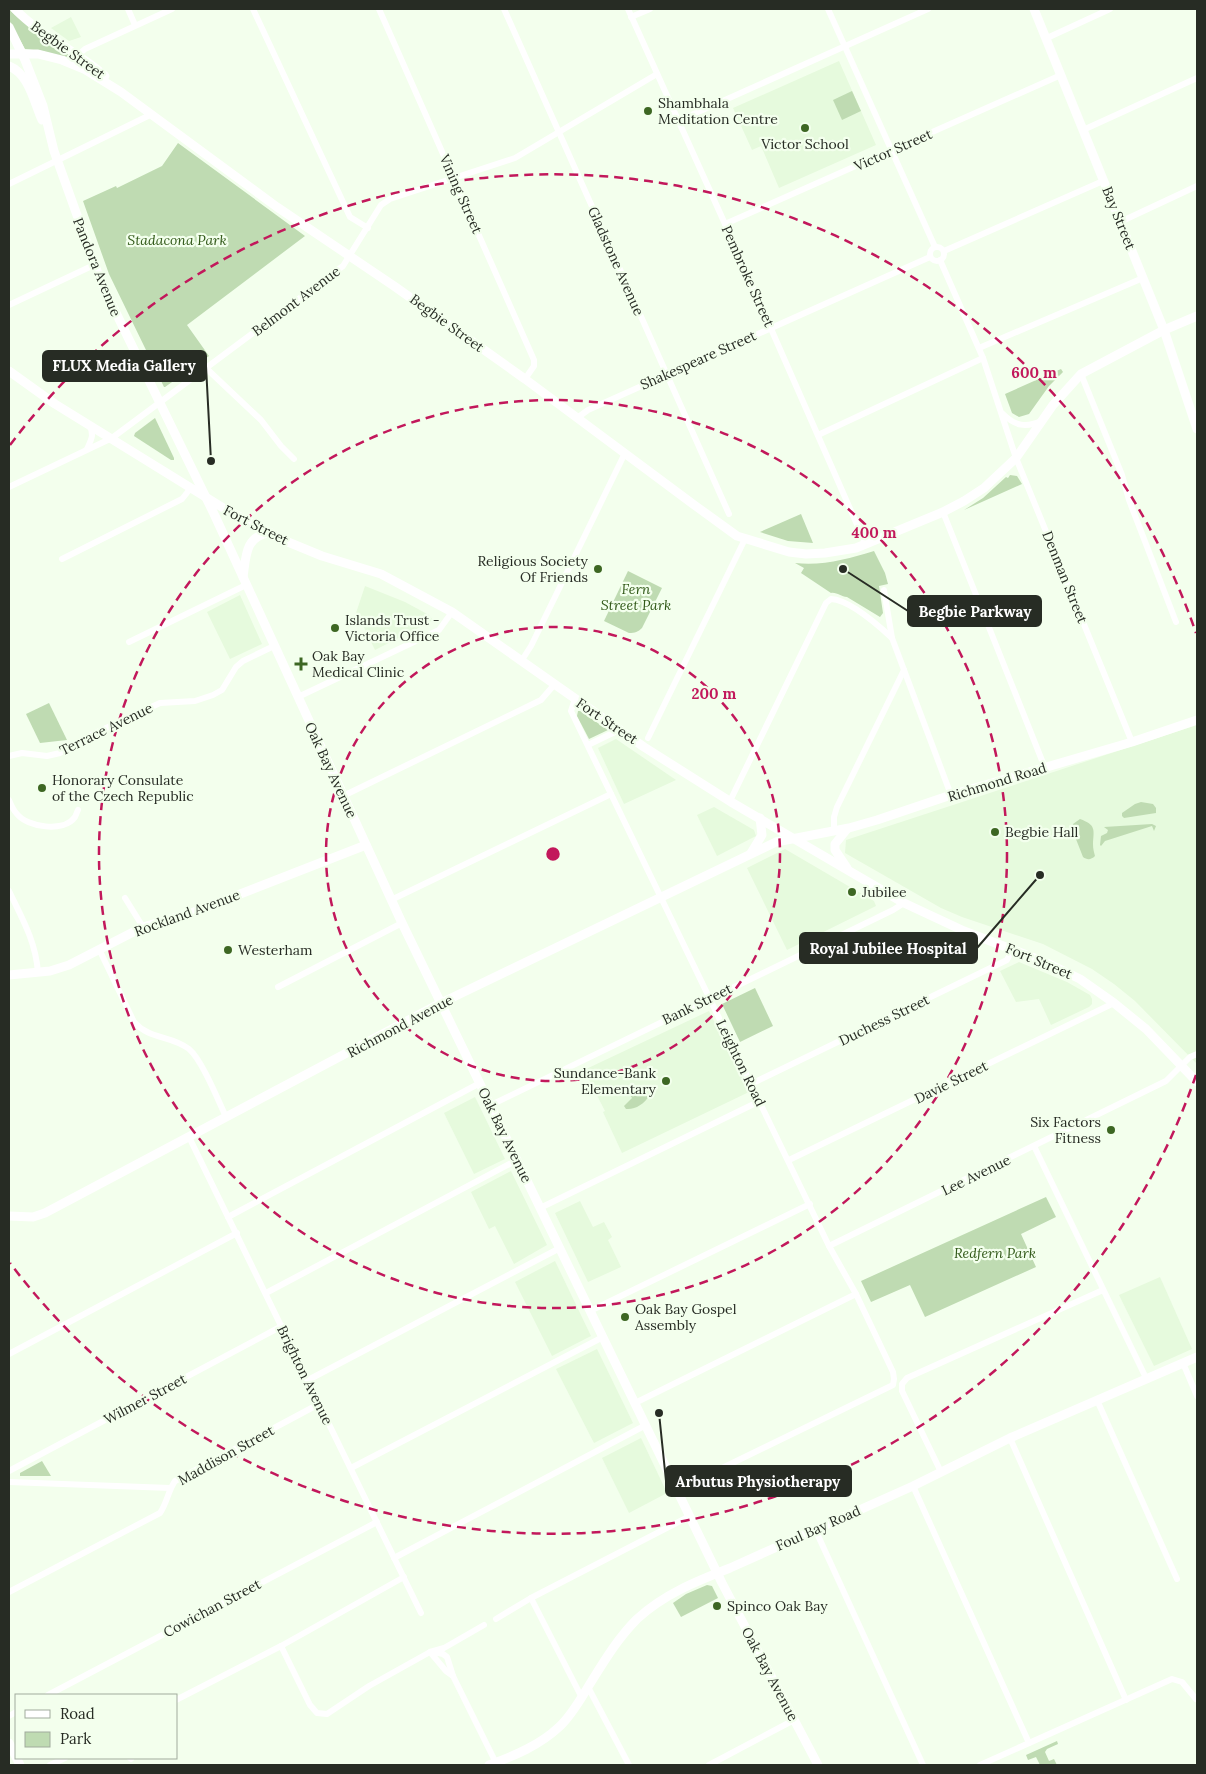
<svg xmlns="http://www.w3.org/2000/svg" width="1206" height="1774" font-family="Lora,serif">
<rect width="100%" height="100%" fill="#f3ffed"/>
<g fill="#e6fadd">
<polygon points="71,17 81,37 69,41 51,28"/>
<polygon points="839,61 876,145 779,188 761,146 752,150 733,108"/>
<polygon points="365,586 405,602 429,615 432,619 430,622 375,650 361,621 354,619"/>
<polygon points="240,595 262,644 230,659 207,612"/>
<polygon points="1197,725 1197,1064 1135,1001 1114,984 1092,969 1043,944 962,917 941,908 845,853 846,840"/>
<polygon points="616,739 676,780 624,804 598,748"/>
<polygon points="714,807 754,830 756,836 717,856 697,815"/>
<polygon points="785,849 874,901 876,906 787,950 747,868"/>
<polygon points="1019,962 1067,982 1090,995 1092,999 1092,1004 1089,1007 1051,1025 1039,999 1016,1002 1000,971"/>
<polygon points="709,1011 749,1092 622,1153 603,1112 605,1111 584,1070"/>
<polygon points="475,1097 505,1159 474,1174 444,1113"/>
<polygon points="511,1171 547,1245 514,1264 495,1226 489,1229 471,1192"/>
<polygon points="580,1201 593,1227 604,1222 612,1237 608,1240 621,1267 588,1282 555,1213"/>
<polygon points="555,1261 591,1336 552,1356 515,1282"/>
<polygon points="1160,1277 1192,1349 1154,1366 1119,1295"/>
<polygon points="597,1349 633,1423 594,1443 556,1369"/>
<polygon points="641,1438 667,1493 629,1513 602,1458"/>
</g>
<g fill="#bfdbb2">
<polygon points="9,9 15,15 79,62 42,51 25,49 9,20"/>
<polygon points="852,91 861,111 842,120 833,100"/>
<polygon points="178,143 305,236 187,325 209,356 165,387 164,387 109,274 83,201 116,186 117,188 162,166"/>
<polygon points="1061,369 1063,372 1049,386 1029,414 1019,417 1012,413 1005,394"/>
<polygon points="155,418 174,458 174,460 171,460 134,436 135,433"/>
<polygon points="1010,475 1017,476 1022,484 964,510 983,498 1006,477 1008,478"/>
<polygon points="801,514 813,543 788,541 760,532"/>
<path d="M874,551L885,573L888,584L879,586L883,613L880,617L847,597C841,597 837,592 831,593L801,573L804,568L795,563C823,566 848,559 874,551Z"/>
<path d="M628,571L662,588L642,628C638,632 635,633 629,633L604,621Z"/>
<polygon points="49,703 67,740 40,743 26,714"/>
<polygon points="578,711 580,711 608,730 589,739 577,716"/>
<polygon points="1141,802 1153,804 1156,808 1156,813 1124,818 1122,816 1122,813 1135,804"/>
<path d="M1080,819C1096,825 1094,829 1093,844C1093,849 1094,852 1095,856C1091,860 1087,860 1083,857L1072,829L1073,824Z"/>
<polygon points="1152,824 1156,826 1154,831 1152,826 1105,841 1101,846 1100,845 1101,836 1107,833 1108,830 1104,827"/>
<polygon points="755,988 773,1026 740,1042 722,1004"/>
<path d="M631,1087L637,1091L647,1092L649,1096C644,1104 635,1110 626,1109L624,1106L632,1098L627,1089Z"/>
<polygon points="1046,1197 1056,1217 1021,1234 1036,1267 925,1317 910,1285 871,1302 861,1281"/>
<polygon points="42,1461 51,1476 20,1476 20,1473"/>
<polygon points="707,1585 712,1586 718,1598 681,1617 673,1603 686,1594"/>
<polygon points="1057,1741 1058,1744 1047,1749 1045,1752 1049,1761 1054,1759 1057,1765 1040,1765 1036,1757 1028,1760 1026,1755"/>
</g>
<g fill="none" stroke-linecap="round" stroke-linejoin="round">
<g stroke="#fff" stroke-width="6">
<polyline points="128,9 135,25"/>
<polyline points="253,9 350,217 368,228"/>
<polyline points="379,9 534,360 534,366 525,379"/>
<polyline points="504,9 729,514"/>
<polyline points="628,9 725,224 866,545"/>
<polyline points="828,9 935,247"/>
<polyline points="631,17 650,9"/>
<polyline points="1047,38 1110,9"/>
<polyline points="78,55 85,49 172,9"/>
<polyline points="678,121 928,9"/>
<polyline points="1083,130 1197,78"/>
<polyline points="9,184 152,114"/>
<polyline points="1120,222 1197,186"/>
<polyline points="725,224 1061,75"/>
<circle cx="937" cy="254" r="7"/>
<polyline points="944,251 1103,181"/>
<polyline points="940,260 983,358 1016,458 1132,742"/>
<polyline points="9,305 94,265"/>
<polyline points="979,348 1143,278"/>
<polyline points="207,369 261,420 281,446 294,459"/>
<polyline points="1081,374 1122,475 1129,500 1176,622"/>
<path d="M1003,414C1015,426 1026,428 1041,421"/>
<polyline points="577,418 588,410 930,257"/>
<polyline points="818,435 983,358"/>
<path d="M87,449C91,440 95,434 89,425"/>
<polyline points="9,487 112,438 343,266 381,205 390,199 515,158 657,74"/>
<polyline points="943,512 1045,768"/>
<polyline points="62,559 182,499 190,489"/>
<polyline points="884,590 892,638 951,795"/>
<polyline points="129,642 246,585"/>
<polyline points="522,660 531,646 554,599 625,453"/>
<polyline points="298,697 439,630 452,612"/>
<polyline points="575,699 571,711 829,1246 856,1294 893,1372 894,1379 893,1385 677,1490"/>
<polyline points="648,738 745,539"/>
<polyline points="588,745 619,730"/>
<polyline points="9,756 22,753 47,756 60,753 91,735 160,703 195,701 213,695 222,690 236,667 243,661 274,646"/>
<polyline points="343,796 541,700 554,685"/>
<path d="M9,800C11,805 13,810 17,814C27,827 64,833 75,817C76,815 77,812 78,810"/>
<path d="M730,801L826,603L831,599C850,600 878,625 892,638"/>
<polyline points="834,831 834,817 837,807 904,670"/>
<path d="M9,891C22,918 36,942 38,973"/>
<polyline points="125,898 143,927"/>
<polyline points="391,900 611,794"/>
<path d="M99,949L134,1022C150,1040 171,1035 189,1049C202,1060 218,1100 226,1117"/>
<polyline points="278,987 402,923"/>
<polyline points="751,1084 1007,960 1012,950"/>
<polyline points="491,1105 893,910 904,903"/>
<polyline points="189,1137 421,1613"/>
<polyline points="1034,1146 1146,1378"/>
<polyline points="789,1160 1114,1003"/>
<polyline points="540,1208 760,1101"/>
<polyline points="228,1217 480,1083"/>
<polyline points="829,1246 1166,1081 1190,1057 1197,1054"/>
<polyline points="266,1293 517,1160"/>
<polyline points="590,1311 810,1204"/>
<polyline points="9,1354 237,1233"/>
<polyline points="1183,1363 1197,1396"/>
<polyline points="308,1380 560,1248"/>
<polyline points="1097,1400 1177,1579"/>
<polyline points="635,1403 856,1294"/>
<polyline points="1010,1438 1126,1700"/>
<polyline points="351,1468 603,1337"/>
<polyline points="9,1471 282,1326"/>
<polyline points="941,1472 902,1391 902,1384 907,1378 1103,1290"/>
<polyline points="9,1482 170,1488"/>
<polyline points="913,1486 1029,1743"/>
<polyline points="815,1529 923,1765"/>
<polyline points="394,1558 646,1425"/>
<path d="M9,1592L160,1513C167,1503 168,1491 175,1481L319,1404"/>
<polyline points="531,1598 582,1698"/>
<polyline points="496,1619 531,1598 690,1516"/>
<polyline points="281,1646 310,1705 317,1713 327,1714 369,1686 430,1652 444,1648 484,1625"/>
<polyline points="430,1652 446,1671 453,1676"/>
<polyline points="434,1652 443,1654 447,1657 453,1676 496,1763"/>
<polyline points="588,1687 629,1765"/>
<polyline points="48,1695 377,1522"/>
<polyline points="176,1700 281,1646 404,1577"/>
<polyline points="9,1716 16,1712"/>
<polyline points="130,1758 131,1759"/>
<polyline points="50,1765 65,1758"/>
<polyline points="709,1765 794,1720"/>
<polyline points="980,1765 1172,1679 1182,1682 1196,1699"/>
</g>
<g stroke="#fff" stroke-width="9">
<path d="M15,9C41,36 77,51 105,76"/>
<polyline points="1034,9 1164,330 1197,429"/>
<polyline points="9,27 25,60 43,106 54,151 101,282 215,516 402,923 722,1583 818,1765"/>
<polyline points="9,54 38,54 62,60 84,69 121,92 277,207 394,286 525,379 697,507 737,536 789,552 806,554 825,553 856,548 943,512 964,501 984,488 1016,458 1053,405 1081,374 1164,330 1197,316"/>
<path d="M9,66C29,74 34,102 42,120"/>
<polyline points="9,371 55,404 225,509 288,542 322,556 381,574 452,612 644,747 731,802 904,903 964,931 1045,962 1080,979 1114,1003 1146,1029 1197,1082"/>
<path d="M243,577C246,557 245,536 269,533"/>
<polyline points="751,853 762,835 760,818"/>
<polyline points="847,868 835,850 835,844 847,829"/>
<polyline points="9,975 50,971 69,965 143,927 194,912 366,845"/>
<polyline points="9,1216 33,1217 45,1213 441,1003 776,842 849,828 877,820 951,795 1132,742 1197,720"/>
<polyline points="9,1743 20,1765"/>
<path d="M489,1765C514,1756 540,1745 559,1727C571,1716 580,1700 588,1687C603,1663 617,1639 637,1619C664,1594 697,1581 730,1568L913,1486L1010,1438L1197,1357"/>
</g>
</g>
<g fill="none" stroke="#c2185b" stroke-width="2.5" stroke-dasharray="9 6">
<circle cx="553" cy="854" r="227"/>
<circle cx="553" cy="854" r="454"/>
<path d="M1196 1075A680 680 0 0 1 10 1263M10 445A680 680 0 0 1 1196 633"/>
</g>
<g fill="#3d6723" stroke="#f3ffed" stroke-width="2">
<circle cx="648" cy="111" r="5"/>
<circle cx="805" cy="128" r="5"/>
<circle cx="598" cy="569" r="5"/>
<circle cx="335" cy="628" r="5"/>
<path d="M298.5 656.5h5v5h5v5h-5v5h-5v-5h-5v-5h5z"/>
<circle cx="42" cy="788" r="5"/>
<circle cx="995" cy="832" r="5"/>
<circle cx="852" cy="892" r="5"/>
<circle cx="228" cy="950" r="5"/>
<circle cx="666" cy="1081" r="5"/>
<circle cx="1111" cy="1130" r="5"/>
<circle cx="625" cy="1317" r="5"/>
<circle cx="717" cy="1606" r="5"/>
</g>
<g text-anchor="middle" stroke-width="4.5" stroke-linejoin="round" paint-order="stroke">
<g font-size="14" fill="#272c24" stroke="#f3ffed">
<text transform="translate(68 50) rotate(36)" y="5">Begbie Street</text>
<text transform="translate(893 150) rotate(-24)" y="5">Victor Street</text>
<text transform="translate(461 194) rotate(66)" y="5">Vining Street</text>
<text transform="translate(1119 218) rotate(68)" y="5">Bay Street</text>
<text transform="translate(616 261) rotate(66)" y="5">Gladstone Avenue</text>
<text transform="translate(97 267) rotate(68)" y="5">Pandora Avenue</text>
<text transform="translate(748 276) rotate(66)" y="5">Pembroke Street</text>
<text transform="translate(296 301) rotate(-37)" y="5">Belmont Avenue</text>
<text transform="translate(447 323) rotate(36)" y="5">Begbie Street</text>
<text transform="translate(698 360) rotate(-24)" y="5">Shakespeare Street</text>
<text transform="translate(256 525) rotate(27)" y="5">Fort Street</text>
<text transform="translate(1065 577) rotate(68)" y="5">Denman Street</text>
<text transform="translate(607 721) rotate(34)" y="5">Fort Street</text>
<text transform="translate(106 729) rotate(-26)" y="5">Terrace Avenue</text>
<text transform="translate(331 770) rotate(65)" y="5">Oak Bay Avenue</text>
<text transform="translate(997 782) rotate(-17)" y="5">Richmond Road</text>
<text transform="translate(187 913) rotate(-20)" y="5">Rockland Avenue</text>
<text transform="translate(1039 961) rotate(23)" y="5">Fort Street</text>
<text transform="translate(697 1004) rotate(-26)" y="5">Bank Street</text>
<text transform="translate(884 1020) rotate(-26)" y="5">Duchess Street</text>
<text transform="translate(400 1026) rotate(-28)" y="5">Richmond Avenue</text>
<text transform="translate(741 1063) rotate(64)" y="5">Leighton Road</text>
<text transform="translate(951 1082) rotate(-26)" y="5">Davie Street</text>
<text transform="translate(505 1135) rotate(64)" y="5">Oak Bay Avenue</text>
<text transform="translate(976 1175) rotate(-26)" y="5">Lee Avenue</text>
<text transform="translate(305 1375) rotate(64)" y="5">Brighton Avenue</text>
<text transform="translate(145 1399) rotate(-28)" y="5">Wilmer Street</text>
<text transform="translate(226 1455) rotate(-29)" y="5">Maddison Street</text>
<text transform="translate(818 1528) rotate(-24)" y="5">Foul Bay Road</text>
<text transform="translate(212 1608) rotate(-28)" y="5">Cowichan Street</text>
<text transform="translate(770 1674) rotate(62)" y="5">Oak Bay Avenue</text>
</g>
<g font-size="14" fill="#272c24" stroke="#f3ffed" text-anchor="start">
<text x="658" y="108">Shambhala<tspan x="658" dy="16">Meditation Centre</tspan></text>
<text x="805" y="149" text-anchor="middle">Victor School</text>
<text x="588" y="566" text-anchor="end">Religious Society<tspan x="588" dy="16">Of Friends</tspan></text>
<text x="345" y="625">Islands Trust -<tspan x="345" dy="16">Victoria Office</tspan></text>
<text x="312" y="661">Oak Bay<tspan x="312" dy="16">Medical Clinic</tspan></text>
<text x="52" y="785">Honorary Consulate<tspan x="52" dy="16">of the Czech Republic</tspan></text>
<text x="1005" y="837">Begbie Hall</text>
<text x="862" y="897">Jubilee</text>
<text x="238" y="955">Westerham</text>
<text x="656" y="1078" text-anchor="end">Sundance-Bank<tspan x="656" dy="16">Elementary</tspan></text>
<text x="1101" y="1127" text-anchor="end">Six Factors<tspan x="1101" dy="16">Fitness</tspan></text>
<text x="635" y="1314">Oak Bay Gospel<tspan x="635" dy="16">Assembly</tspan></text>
<text x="727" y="1611">Spinco Oak Bay</text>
</g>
<g font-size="14" font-style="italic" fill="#315918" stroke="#f3ffed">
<text x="177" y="245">Stadacona Park</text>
<text x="636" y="594">Fern<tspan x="636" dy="16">Street Park</tspan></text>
<text x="995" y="1258">Redfern Park</text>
</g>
</g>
<circle cx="553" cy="854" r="8" fill="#c2185b" stroke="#f3ffed" stroke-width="2.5"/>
<g font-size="15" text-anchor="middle" font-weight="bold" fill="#c2185b" stroke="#f3ffed" stroke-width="4.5" stroke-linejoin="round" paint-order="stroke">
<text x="1034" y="378">600 m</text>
<text x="874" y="538">400 m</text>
<text x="714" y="699">200 m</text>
</g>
<path fill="none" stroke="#272c24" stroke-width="2" d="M211 461L206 366M843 569L908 611M1040 875L977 948M659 1413L666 1481"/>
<g fill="#272c24" stroke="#f3ffed" stroke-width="2">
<circle cx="211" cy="461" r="5"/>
<circle cx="843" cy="569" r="5"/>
<circle cx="1040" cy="875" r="5"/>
<circle cx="659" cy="1413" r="5"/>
</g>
<g fill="#272c24" stroke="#272c24" stroke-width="2">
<rect x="43" y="351" width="163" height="30" rx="5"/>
<rect x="908" y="596" width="133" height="30" rx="5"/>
<rect x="800" y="933" width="177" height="30" rx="5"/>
<rect x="666" y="1466" width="185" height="30" rx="5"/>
</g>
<g font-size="15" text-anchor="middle" font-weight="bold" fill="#fff">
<text x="124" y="371">FLUX Media Gallery</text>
<text x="975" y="617">Begbie Parkway</text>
<text x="888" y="954">Royal Jubilee Hospital</text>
<text x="758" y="1487">Arbutus Physiotherapy</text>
</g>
<rect width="1206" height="1774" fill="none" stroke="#272c24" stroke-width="20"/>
<rect x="15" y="1694" width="162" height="65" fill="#f3ffed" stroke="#a1ab9d"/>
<rect x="25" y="1710" width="25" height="8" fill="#ffffff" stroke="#a1ab9d"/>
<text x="60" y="1719" font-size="15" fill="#272c24">Road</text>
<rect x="25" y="1732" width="25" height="15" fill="#bfdbb2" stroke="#a1ab9d"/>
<text x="60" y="1744" font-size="15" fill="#272c24">Park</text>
</svg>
